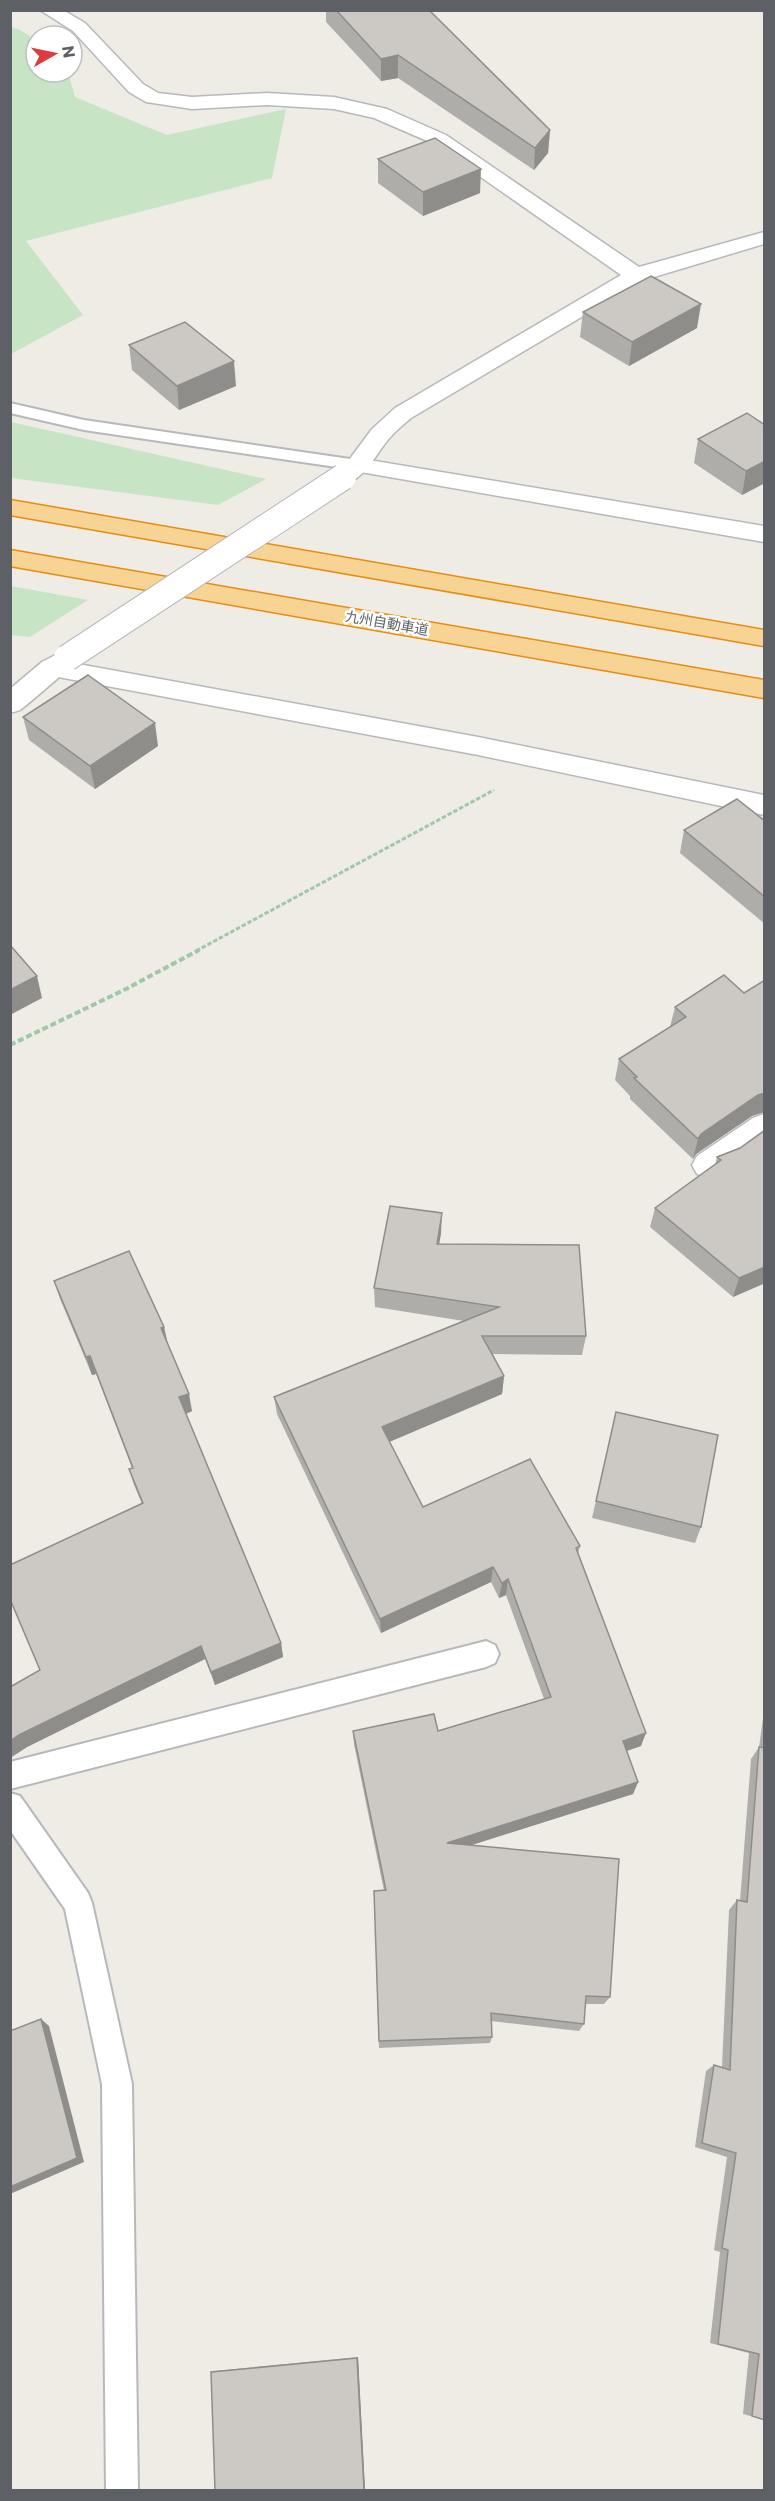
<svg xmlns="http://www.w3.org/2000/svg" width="775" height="2501" font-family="Commissioner,'Noto Sans JP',sans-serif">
<rect width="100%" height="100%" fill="#efece6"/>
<g fill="#c7e5c4">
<polygon points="11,27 20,30 36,40 36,72 68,72 75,97 167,135 286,109 272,178 26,241 83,315 11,354"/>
<polygon points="11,422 266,479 218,505 11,478"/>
<polygon points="11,586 88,600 30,637 11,635"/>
</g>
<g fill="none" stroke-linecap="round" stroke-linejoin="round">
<defs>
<g id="service">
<polygon points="10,403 84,420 357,460 365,465 357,470 84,430 10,413"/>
<polygon points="486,1641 495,1645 499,1654 495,1663 486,1667 10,1789 10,1762"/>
<polygon points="10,1793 20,1796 88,1893 92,1903 132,2084 138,2490 106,2490 102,2084 65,1909 10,1830"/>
</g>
<g id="minor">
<polygon points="357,458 764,526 764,542 349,470 345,465 349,460"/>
<polygon points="51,659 478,737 764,795 764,815 478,755 42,674 38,668 42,662"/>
<path d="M764,1114V1143C745,1157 721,1182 697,1174L692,1165L697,1156L753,1118Z"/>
</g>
<g id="tertiary">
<path d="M40,10H63L85,23L143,84L158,93L192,97L267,93L334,97L387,109L446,135L639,267L764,232V244L644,280L411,418C403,425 394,432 387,441C373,458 360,489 335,482L331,477L349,460L372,429L395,408L621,275L432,143L374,118L334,109L267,105L192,109L146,102L129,92L73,31Z"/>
<path d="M67,649L76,652L80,658C77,662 26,706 20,710C18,711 12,712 10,713V689L42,662Z"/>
</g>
<g id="motorway">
<polygon points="10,500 764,630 764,646 10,515"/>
<polygon points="10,550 764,680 764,698 10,566"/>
</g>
</defs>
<use href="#service" stroke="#b6b8bb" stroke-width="4"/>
<use href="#minor" stroke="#b6b8bb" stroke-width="3"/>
<use href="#tertiary" stroke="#b6b8bb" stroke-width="3"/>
<use href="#motorway" stroke="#e78c0e" stroke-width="3"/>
<polyline stroke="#9ec8a6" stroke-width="3" stroke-dasharray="4.5 2" stroke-linecap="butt" points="196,951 494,790"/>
<polyline stroke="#9ec8a6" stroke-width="4" stroke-dasharray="6 3" stroke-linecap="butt" points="10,1045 126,989 199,950"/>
<use href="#service" fill="#fff" fill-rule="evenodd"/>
<use href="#minor" fill="#fff" fill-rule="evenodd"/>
<use href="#tertiary" fill="#fff" fill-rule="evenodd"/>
<use href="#motorway" fill="#f7d494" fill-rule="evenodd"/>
<defs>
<polyline id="tertiary-bridge" points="67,658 343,477"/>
</defs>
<use href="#tertiary-bridge" stroke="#b6b8bb" stroke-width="28" stroke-linecap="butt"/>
<use href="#tertiary-bridge" stroke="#fff" stroke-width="26"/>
</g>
<g fill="#afada9">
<polygon points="326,10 429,10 550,130 548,153 534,170 398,78 381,81 326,22"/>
<polygon points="378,159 480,193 423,216 378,183"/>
<polygon points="583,312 697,328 629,366 580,337"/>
<polygon points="129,345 236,386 179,410 132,370"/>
<polygon points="765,425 765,483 742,495 694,463 698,439"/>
<polygon points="23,717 158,746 95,789 29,740"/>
<polygon points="765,821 765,924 680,853 684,830"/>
<polygon points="724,975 752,1116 696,1154 693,1159 630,1099 630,1096 615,1080 619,1059 670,1027 675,1007"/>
<polygon points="765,1130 765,1283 733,1297 650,1227 655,1208 715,1165 717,1157 740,1148"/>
<polygon points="441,1233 439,1244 586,1336 582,1355 493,1354 504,1376 502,1394 389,1442 423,1507 580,1546 578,1554 641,1746 626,1751 638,1782 633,1794 472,1845 610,1997 604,2004 585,2004 584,2024 579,2031 491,2021 492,2037 490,2043 379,2048 374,1891 384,1891 354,1744 353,1731 438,1731 544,1699 506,1595 499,1598 491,1582 381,1633 277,1414 274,1397 464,1321 375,1307 374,1288"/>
<polygon points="54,1281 164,1327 168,1345 192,1411 186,1414 281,1643 283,1657 215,1685 205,1659 27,1747 10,1758 10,1687 40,1670 142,1504 134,1485 129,1469 132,1468 96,1374 92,1375 60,1299"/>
<polygon points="616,1412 701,1527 695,1543 592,1518"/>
<polygon points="765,1704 765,2420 743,2414 749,2353 710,2343 720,2252 714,2250 727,2157 695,2147 706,2071 714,2065 722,2067 729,1910 737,1900 740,1901 751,1759 759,1747"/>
<polygon points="358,2357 365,2490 211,2372 216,2371"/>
</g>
<g fill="#8f8d89">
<polygon points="398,55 398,78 381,81 381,59"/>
<polygon points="550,130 548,153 534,170 535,148"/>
<polygon points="481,169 480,193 423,216 423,192"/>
<polygon points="701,304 697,328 629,366 632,342"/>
<polygon points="234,361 236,386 179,410 177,386"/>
<polygon points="765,461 765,483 742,495 746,471"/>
<polygon points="155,723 158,746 95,789 90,766"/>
<polygon points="37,976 42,998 10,1015 10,990"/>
<polygon points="765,1093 765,1112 752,1116 696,1154 693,1159 698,1139 701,1134 758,1095"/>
<polygon points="442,1213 441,1233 436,1263 437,1244"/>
<polygon points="765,1267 765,1283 733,1297 739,1278"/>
<polygon points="164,1327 168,1345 161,1328"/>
<polygon points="90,1356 96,1374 92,1375 86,1357"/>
<polygon points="504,1376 502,1394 382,1445 382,1427"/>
<polygon points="189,1394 192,1411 183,1415 179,1397"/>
<polygon points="493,1567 491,1582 381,1633 380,1619"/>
<polygon points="508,1579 506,1595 499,1598 502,1583"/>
<polygon points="281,1643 283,1657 215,1685 211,1672"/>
<polygon points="201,1646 205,1659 27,1747 10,1758 10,1741 19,1735"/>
<polygon points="646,1733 641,1746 618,1754 623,1741"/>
<polygon points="638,1782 633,1794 446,1853 447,1843"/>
<polygon points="41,2019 49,2026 84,2162 10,2194 10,2187"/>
<polygon points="358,2357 365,2490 364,2490 357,2358"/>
</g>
<g fill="#ccc9c4" stroke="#8f8d89" stroke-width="1.5">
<polygon points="336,10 429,10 550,130 535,148 398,55 381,59"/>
<polygon points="435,138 481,169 423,192 378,159"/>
<polygon points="651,276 701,304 632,342 583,312"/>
<polygon points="185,322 234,361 177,386 129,345"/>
<polygon points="747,413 765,425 765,461 746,471 698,439"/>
<polygon points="88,675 155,723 90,766 23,717"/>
<polygon points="737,799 765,821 765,897 684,830"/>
<polygon points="10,945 37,976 10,990"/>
<polygon points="724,975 744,993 765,980 765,1093 758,1095 701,1134 698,1139 634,1078 637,1077 619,1059 686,1017 675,1007"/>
<polygon points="765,1130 765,1267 739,1278 655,1208 721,1160 717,1157 740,1148"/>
<polygon points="390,1206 442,1213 437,1244 579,1245 586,1336 482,1336 504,1376 382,1427 423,1507 530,1459 580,1546 576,1548 646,1733 623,1741 638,1782 447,1843 619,1859 610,1997 586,1996 584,2024 491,2013 492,2037 379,2041 374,1891 386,1890 353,1731 434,1714 438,1731 551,1697 508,1579 502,1583 493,1567 380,1619 274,1397 499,1307 374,1288"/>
<polygon points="129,1251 164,1327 161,1328 189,1394 179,1397 281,1643 211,1672 201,1646 19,1735 10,1741 10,1687 40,1670 10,1599 10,1565 143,1503 129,1469 133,1468 90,1356 86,1357 54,1281"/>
<polygon points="616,1412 718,1435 701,1527 596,1501"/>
<polygon points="759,1747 765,1748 765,2420 752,2416 759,2354 718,2344 728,2250 722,2248 736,2153 702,2143 714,2065 730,2070 737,1900 747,1902"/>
<polygon points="41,2019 77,2158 10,2187 10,2031"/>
<polygon points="357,2358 364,2490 215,2490 211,2372"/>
</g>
<g text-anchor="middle" stroke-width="5" stroke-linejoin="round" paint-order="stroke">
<g font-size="14" fill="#5d6165" stroke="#fff">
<text transform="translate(387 623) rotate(10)" y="5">九州自動車道</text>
</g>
</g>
<rect width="775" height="2501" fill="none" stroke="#5d6165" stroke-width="24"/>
<g transform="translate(54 54) rotate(81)"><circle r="28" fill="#ffffff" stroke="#bec0c1" stroke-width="1.5"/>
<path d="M0-4.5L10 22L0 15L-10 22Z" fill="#df3b3f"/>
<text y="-9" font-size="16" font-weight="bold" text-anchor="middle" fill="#5d6165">N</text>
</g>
</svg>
